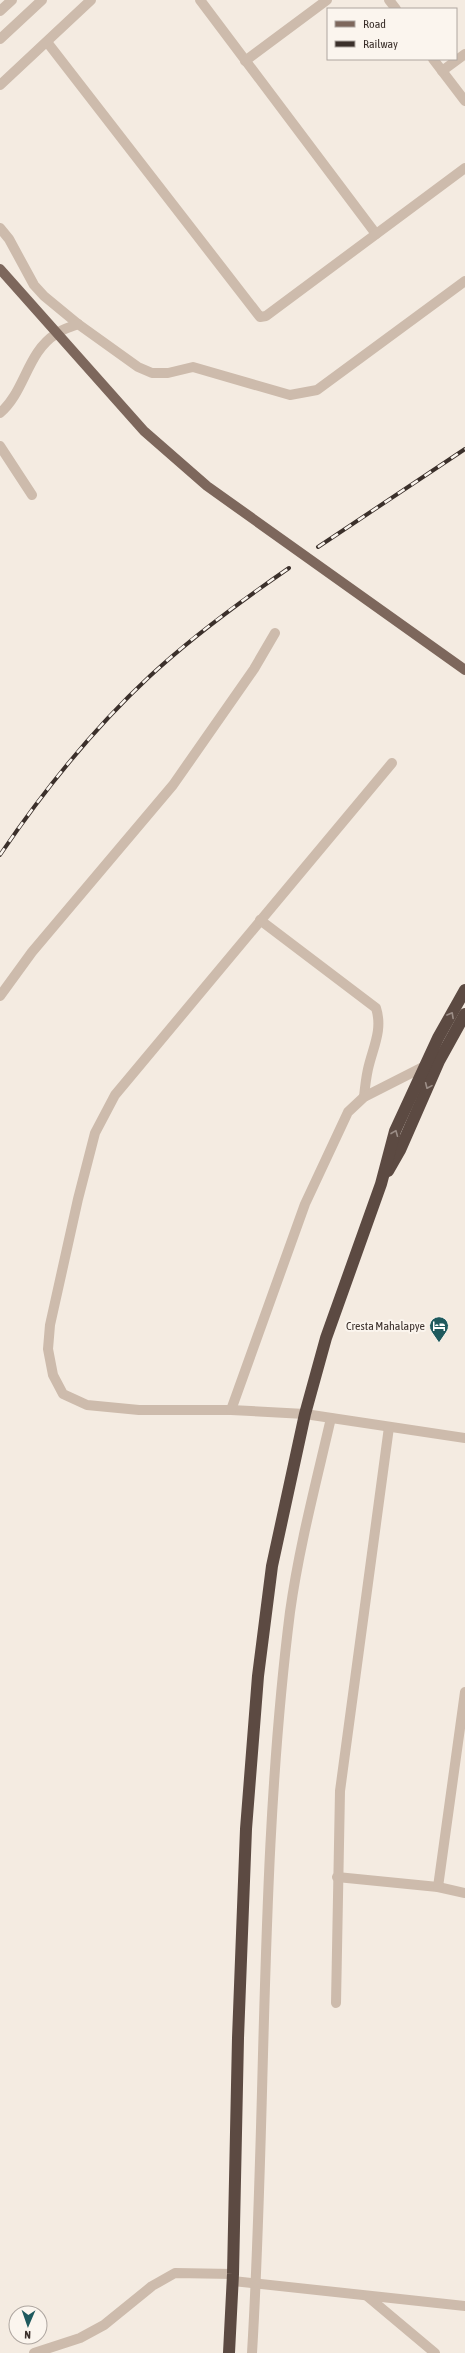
<svg xmlns="http://www.w3.org/2000/svg" width="465" height="2353" font-family="'Asap Condensed',sans-serif">
<rect width="100%" height="100%" fill="#f4ebe1"/>
<g fill="none" stroke-linecap="round" stroke-linejoin="round">
<g stroke="#cdbbac" stroke-width="10">
<polyline points="200,0 376,234"/>
<polyline points="389,0 396,9"/>
<polyline points="0,11 12,0"/>
<polyline points="0,39 42,0"/>
<polyline points="47,42 260,317 266,316 465,168"/>
<polyline points="433,59 465,101"/>
<polyline points="245,61 327,0"/>
<polyline points="442,71 465,54"/>
<polyline points="0,85 91,0"/>
<polyline points="0,228 9,239 34,285 44,296 78,324 138,367 152,373 168,373 193,367 290,395 317,390 465,281"/>
<path d="M0,413C25,392 27,352 56,334C62,329 71,327 78,324"/>
<polyline points="0,446 32,495"/>
<polyline points="392,763 115,1095 95,1133 78,1199 50,1325 48,1349 53,1375 63,1394 87,1405 139,1410 231,1410 305,1414 465,1438"/>
<path d="M260,920L376,1008C383,1030 373,1047 368,1069C366,1078 365,1087 364,1097"/>
<polyline points="0,996 32,952 173,785 254,669 275,633"/>
<polyline points="231,1410 305,1204 348,1112 364,1097 429,1064"/>
<polyline points="337,1877 438,1887 465,1893"/>
<polyline points="438,1887 465,1692"/>
<polyline points="336,2003 340,1791 389,1427"/>
<polyline points="233,2281 465,2306"/>
<polyline points="367,2296 435,2353"/>
<polyline points="34,2353 80,2338 104,2325 152,2286 175,2273 233,2274"/>
<path d="M252,2353C267,2106 259,1858 290,1612C299,1547 316,1483 331,1418"/>
</g>
<polyline stroke="#7d675c" stroke-width="10" points="0,269 144,431 207,486 465,670"/>
<g stroke="#5c4a42" stroke-width="12">
<polyline points="388,1171 400,1150 439,1061 465,1014"/>
<polyline points="229,2353 233,2274 238,2038 246,1829 258,1676 272,1566 305,1414 326,1338 381,1184 395,1131 438,1038 465,990"/>
</g>
<defs>
<g id="rail">
<polyline points="318,547 465,449"/>
<path d="M0,855C44,790 93,729 150,676C193,636 241,601 289,568"/>
</g>
</defs>
<use href="#rail" stroke="#3b302b" stroke-width="4"/>
<use href="#rail" stroke="#fbf5ee" stroke-width="2.5" stroke-dasharray="8" stroke-linecap="butt"/>
</g>
<defs><path id="oneway-chevron" d="M-2-3.5L2.5 0L-2 3.5" fill="none" stroke-width="1.6" stroke-linecap="round" stroke-linejoin="round"/></defs>
<g stroke="#9c8e87">
<use href="#oneway-chevron" transform="translate(451 1015) rotate(-61)"/>
<use href="#oneway-chevron" transform="translate(428 1086) rotate(114)"/>
<use href="#oneway-chevron" transform="translate(395 1133) rotate(-68)"/>
</g>
<defs>
<symbol id="hotel-pin" viewBox="-11 -11 22 30"><path d="M0 17L-7.5 6A9.5 9.5 0 1 1 7.5 6Z" fill="#1f5a5e" stroke="#fbf5ee"/><path d="M-6-4.5h1.5V1H6V5H4.5V3h-9V5H-6ZM-4 0a1.8 1.8 0 1 1 3.6 0ZM.5 0V-2.5h3Q6-2.5 6 0Z" fill="#fff"/></symbol>
</defs>
<g fill-rule="evenodd">
<use href="#hotel-pin" x="428" y="1315" width="22" height="30"/>
</g>
<g text-anchor="middle" stroke-width="4" stroke-linejoin="round" paint-order="stroke">
<g font-size="12" fill="#3b302b" stroke="#fbf5ee" text-anchor="end">
<text x="425" y="1330">Cresta Mahalapye</text>
</g>
</g>
<rect x="327" y="8" width="130" height="52" fill="#fbf5ee" stroke="#aea6a0"/>
<rect x="335" y="21" width="20" height="6" fill="#7d675c" stroke="#aea6a0"/>
<text x="363" y="28" font-size="12" fill="#3b302b">Road</text>
<rect x="335" y="41" width="20" height="6" fill="#3b302b" stroke="#aea6a0"/>
<text x="363" y="48" font-size="12" fill="#3b302b">Railway</text>
<g transform="translate(28 2325) rotate(182)"><circle r="19" fill="#fbf5ee" stroke="#aea6a0"/>
<path d="M0-3L7 15L0 10L-7 15Z" fill="#1f5a5e"/>
<text y="-6" font-size="11" font-weight="bold" text-anchor="middle" fill="#3b302b">N</text>
</g>
</svg>
